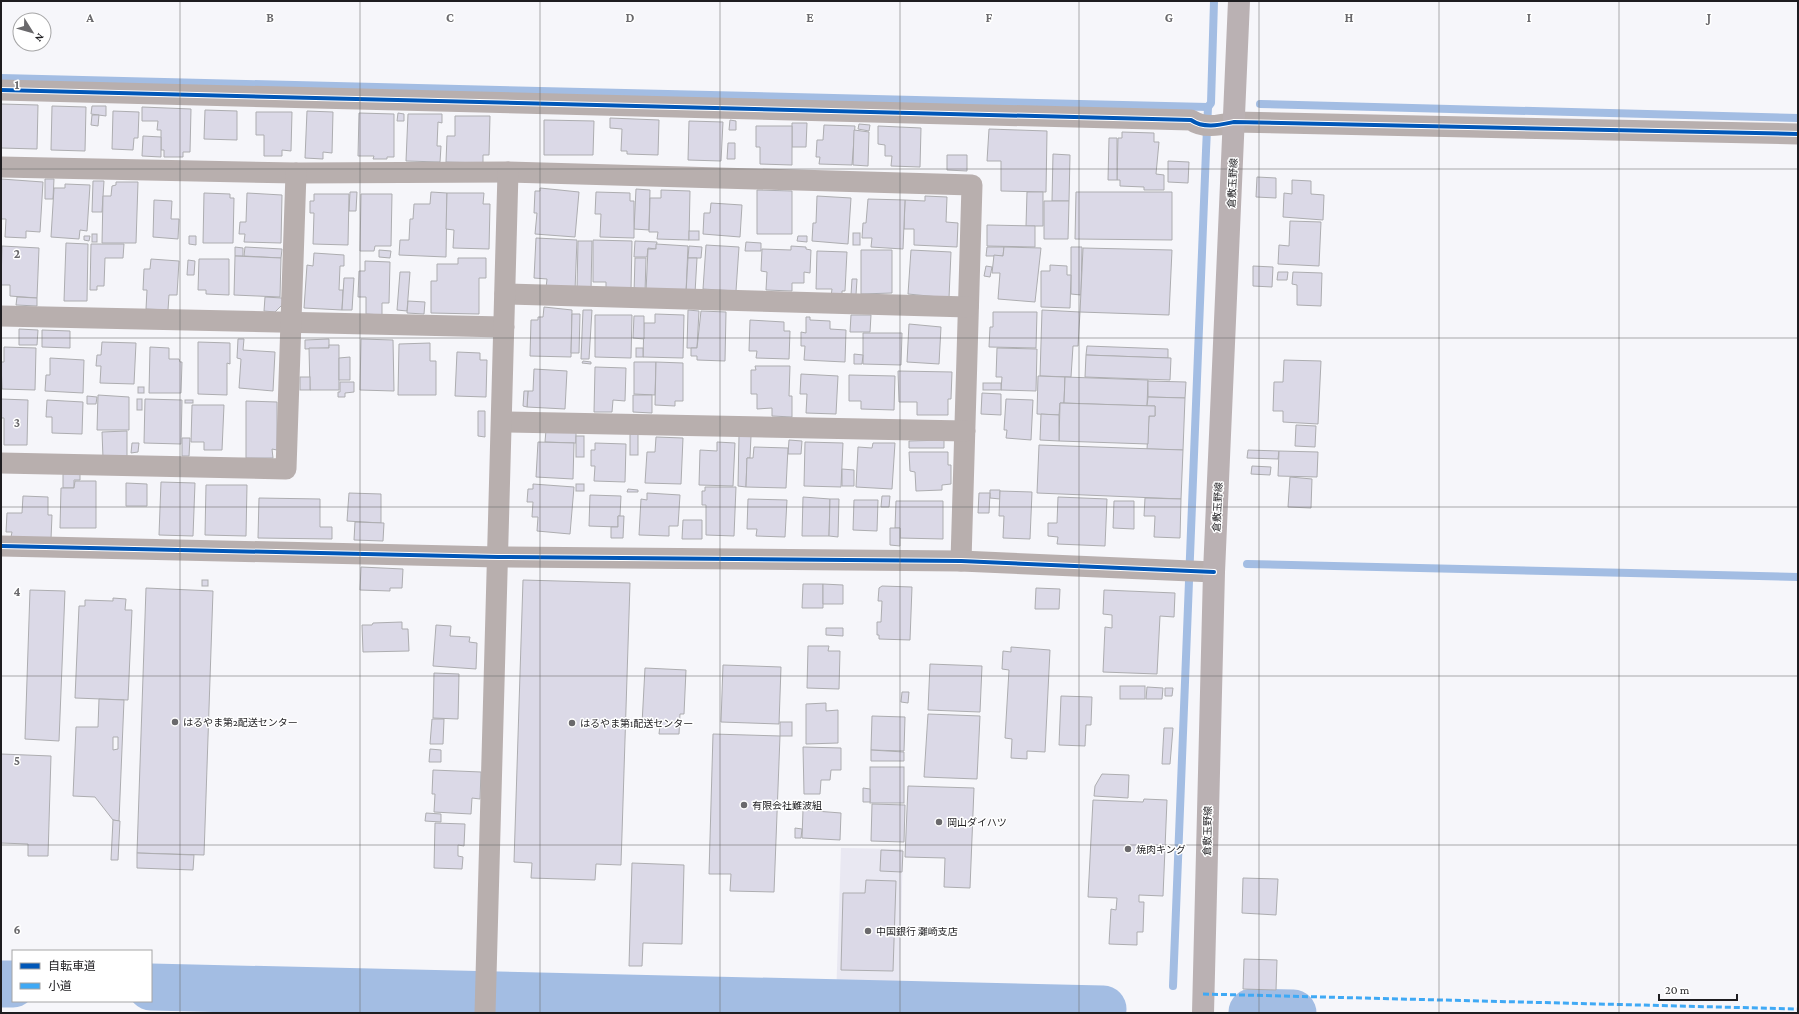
<svg xmlns="http://www.w3.org/2000/svg" width="1799" height="1014" font-family="'Crimson Pro','Noto Sans JP',serif">
<rect width="100%" height="100%" fill="#f6f6fa"/>
<polygon fill="#e9e8f2" points="841,848 903,849 899,999 836,998"/>
<g fill="none" stroke-linecap="round" stroke-linejoin="round">
<g stroke="#a3bde3" stroke-width="8">
<polyline points="1,78 1208,107"/>
<polyline points="1260,104 1798,118"/>
<polyline points="1247,564 1798,577"/>
<polyline points="1173,986 1206,151 1208,107 1211,103 1214,1"/>
</g>
<g stroke="#a3bde3" stroke-width="47">
<polyline points="1,984 13,984"/>
<polyline points="151,987 1103,1009"/>
<polyline points="1252,1012 1293,1013"/>
</g>
</g>
<g fill="#dbd9e7" stroke="#adadb0" fill-rule="evenodd">
<polygon points="1,104 38,105 37,149 1,148"/>
<polygon points="52,106 86,107 85,151 51,150"/>
<polygon points="92,106 106,106 106,116 91,114"/>
<polygon points="142,107 191,109 190,152 183,152 183,157 164,157 164,150 161,150 161,130 157,130 158,121 142,121"/>
<polygon points="205,110 237,111 237,140 204,139"/>
<polygon points="113,111 139,112 138,138 134,138 133,150 112,149"/>
<polygon points="307,111 333,112 332,153 323,152 323,159 305,158"/>
<polygon points="256,112 292,112 291,151 282,150 282,156 264,156 264,135 256,135"/>
<polygon points="359,113 394,114 394,157 387,157 387,159 373,159 374,156 358,156"/>
<polygon points="398,113 404,114 404,121 397,121"/>
<polygon points="408,114 442,114 442,123 438,122 437,146 441,146 440,162 406,161"/>
<polygon points="92,115 99,115 98,126 91,125"/>
<polygon points="455,116 490,116 489,155 483,155 483,163 446,162 447,136 455,136"/>
<polygon points="610,118 659,120 658,155 627,154 627,151 621,151 622,129 610,128"/>
<polygon points="544,120 594,121 593,155 544,155"/>
<polygon points="730,120 736,121 736,130 729,130"/>
<polygon points="689,121 723,122 721,161 688,160"/>
<polygon points="792,123 807,123 806,147 792,147"/>
<polygon points="859,124 870,125 869,131 858,129"/>
<polygon points="824,125 855,126 852,165 819,164 820,157 816,157 817,140 823,140"/>
<polygon points="756,126 792,126 792,165 760,164 760,147 756,147"/>
<polygon points="878,126 921,128 920,167 891,166 892,156 885,156 885,145 878,144"/>
<polygon points="989,129 1047,131 1046,192 1001,191 1001,161 987,161"/>
<polygon points="854,130 869,132 868,166 853,165"/>
<polygon points="1122,132 1154,133 1154,142 1159,142 1156,174 1164,175 1164,190 1144,190 1144,187 1120,186 1120,180 1117,180 1118,138 1122,138"/>
<polygon points="143,136 161,137 161,157 142,156"/>
<polygon points="1109,138 1117,138 1117,180 1108,180"/>
<polygon points="728,143 735,143 735,159 727,159"/>
<polygon points="1053,154 1070,155 1069,201 1052,201"/>
<polygon points="947,155 967,155 967,171 947,170"/>
<polygon points="1168,161 1189,162 1188,183 1168,182"/>
<polygon points="1257,177 1276,178 1276,198 1256,197"/>
<polygon points="1,179 43,182 40,232 26,231 26,238 5,237 6,219 1,219"/>
<polygon points="45,179 54,179 53,199 45,199"/>
<polygon points="1292,180 1311,181 1311,194 1324,195 1323,220 1283,217 1284,193 1292,194"/>
<polygon points="93,181 104,181 102,212 92,212"/>
<polygon points="116,182 138,182 136,243 102,243 103,196 111,196 112,186 116,185"/>
<polygon points="65,184 90,185 87,231 80,230 79,239 51,237 54,188 65,188"/>
<polygon points="540,188 579,192 575,237 535,234 537,213 534,213 535,191 540,191"/>
<polygon points="636,189 650,190 649,230 634,229"/>
<polygon points="661,190 690,191 689,240 657,239 658,232 649,232 650,198 661,198"/>
<polygon points="757,190 792,191 792,234 757,234"/>
<polygon points="350,192 357,192 356,211 349,211"/>
<polygon points="431,192 447,193 446,257 399,255 400,240 409,240 410,219 413,219 414,204 430,204"/>
<polygon points="596,192 630,193 630,201 634,201 634,238 600,237 601,214 595,214"/>
<polygon points="1027,192 1043,192 1043,226 1026,226"/>
<polygon points="1076,192 1172,192 1172,240 1075,239"/>
<polygon points="204,193 230,194 230,198 234,198 233,243 203,243"/>
<polygon points="247,193 282,195 281,243 244,242 245,234 239,234 240,222 246,222"/>
<polygon points="447,193 484,193 483,204 490,204 489,249 453,248 454,230 446,229"/>
<polygon points="314,194 349,194 348,245 313,244 314,213 310,213 310,201 314,201"/>
<polygon points="361,194 392,194 391,246 375,246 374,251 360,251"/>
<polygon points="817,196 851,198 848,244 812,241 813,223 816,223"/>
<polygon points="925,196 947,197 946,222 958,223 957,247 914,245 914,229 904,229 905,200 925,201"/>
<polygon points="868,199 905,200 903,249 871,247 872,238 862,238 863,223 866,223"/>
<polygon points="154,200 172,201 171,219 179,219 178,239 153,237"/>
<polygon points="1044,201 1069,201 1068,239 1044,239"/>
<polygon points="711,203 742,205 740,237 703,234 704,213 710,213"/>
<polygon points="1290,221 1321,222 1319,266 1278,264 1279,245 1289,246"/>
<polygon points="987,225 1035,226 1035,247 987,246"/>
<rect x="689" y="231" width="10" height="9"/>
<rect x="853" y="233" width="7" height="12"/>
<rect x="92" y="234" width="5" height="8"/>
<polygon points="84,236 90,236 89,241 84,240"/>
<polygon points="189,236 196,236 196,245 189,244"/>
<polygon points="798,236 807,236 807,242 797,241"/>
<polygon points="536,238 577,240 575,290 546,288 547,279 534,278"/>
<polygon points="593,240 632,241 631,290 606,290 606,282 593,282"/>
<polygon points="578,241 592,241 591,290 577,290"/>
<polygon points="635,241 657,242 656,249 648,248 647,257 634,257"/>
<polygon points="746,242 761,243 761,251 745,251"/>
<polygon points="66,243 88,244 87,301 64,301"/>
<polygon points="91,244 124,244 123,258 105,258 104,286 97,286 97,290 90,290"/>
<polygon points="656,244 688,246 686,293 646,291 648,249 656,249"/>
<polygon points="706,245 739,247 736,291 703,289"/>
<polygon points="2,246 39,248 37,298 10,296 10,285 1,285"/>
<polygon points="689,246 702,247 701,258 688,258"/>
<polygon points="791,246 806,247 806,249 811,250 810,273 804,272 804,283 792,283 792,291 766,290 767,272 761,271 762,249 791,250"/>
<polygon points="235,247 243,248 243,256 235,256"/>
<polygon points="245,247 282,249 281,258 244,256"/>
<polygon points="987,247 1004,247 1003,256 986,256"/>
<polygon points="1004,247 1041,248 1035,302 998,299 1000,273 992,273 994,255 1003,256"/>
<polygon points="1071,247 1082,247 1081,295 1071,294"/>
<polygon points="1083,248 1172,250 1169,315 1080,312"/>
<polygon points="379,250 391,251 390,258 379,257"/>
<polygon points="861,250 892,250 892,293 861,294"/>
<polygon points="911,250 951,252 949,298 908,294"/>
<polygon points="817,251 847,252 845,291 842,291 842,297 831,297 832,289 816,289"/>
<polygon points="314,253 344,255 344,266 340,266 339,290 343,290 342,310 304,308 307,265 313,266"/>
<polygon points="235,256 281,258 280,297 234,295"/>
<polygon points="458,258 486,258 486,278 479,278 479,314 431,313 431,281 437,281 437,264 458,264"/>
<polygon points="635,258 646,258 645,293 634,293"/>
<polygon points="688,258 697,258 695,293 686,293"/>
<polygon points="151,259 179,261 177,295 169,295 168,310 146,309 147,290 143,290 144,269 150,269"/>
<polygon points="199,259 229,259 229,295 206,294 206,290 198,290"/>
<polygon points="188,260 195,261 194,275 187,275"/>
<polygon points="365,261 390,262 389,303 382,303 382,315 366,314 366,297 358,297 359,271 365,271"/>
<polygon points="1050,265 1067,266 1067,275 1071,275 1070,308 1041,307 1041,271 1050,271"/>
<polygon points="986,266 992,267 990,277 984,276"/>
<polygon points="1253,266 1273,267 1272,287 1253,286"/>
<polygon points="400,272 410,272 407,311 397,310"/>
<polygon points="1278,272 1288,272 1287,280 1277,280"/>
<polygon points="1293,272 1322,273 1321,306 1297,305 1297,285 1292,284"/>
<polygon points="344,278 354,278 352,310 342,310"/>
<polygon points="852,279 857,279 856,295 851,295"/>
<polygon points="17,297 37,298 37,306 16,305"/>
<polygon points="265,297 282,298 283,304 275,312 264,311"/>
<polygon points="408,301 425,302 424,314 407,313"/>
<polygon points="544,307 572,310 571,357 530,356 531,320 538,320 538,317 543,317"/>
<polygon points="583,310 592,310 589,359 581,359"/>
<polygon points="688,310 699,311 697,348 687,348"/>
<polygon points="1042,310 1080,312 1078,346 1073,346 1071,377 1040,376"/>
<polygon points="701,311 726,312 725,361 697,360 697,356 691,356 691,348 697,348"/>
<polygon points="993,312 1037,312 1036,348 989,347 990,327 993,327"/>
<polygon points="572,314 580,314 579,353 571,353"/>
<polygon points="655,314 684,315 683,358 643,357 644,323 655,323"/>
<polygon points="595,315 632,315 631,358 595,357"/>
<polygon points="851,315 871,315 870,332 850,332"/>
<polygon points="634,316 644,316 644,339 633,338"/>
<polygon points="806,317 810,317 810,320 830,321 830,329 846,330 845,362 804,360 805,346 801,346 801,332 806,333"/>
<polygon points="750,320 784,322 784,331 790,331 789,359 756,358 757,351 749,351"/>
<polygon points="909,324 941,327 939,364 907,362"/>
<polygon points="19,329 38,330 37,345 19,345"/>
<polygon points="42,330 70,331 70,348 42,347"/>
<polygon points="863,333 902,333 901,365 863,364"/>
<polygon points="238,339 244,339 243,350 275,352 273,391 239,388 241,359 237,358"/>
<polygon points="329,339 329,348 305,349 305,340"/>
<polygon points="361,339 393,340 394,391 360,390"/>
<polygon points="102,342 136,343 134,384 100,383 101,366 96,366 97,355 101,355"/>
<polygon points="198,342 230,343 230,364 227,363 227,395 198,394"/>
<polygon points="430,343 430,361 436,361 436,395 398,395 399,344"/>
<polygon points="329,345 339,345 339,390 310,390 309,348 329,348"/>
<polygon points="1087,346 1168,349 1168,358 1086,355"/>
<polygon points="4,347 36,348 35,390 2,389 1,362 4,362"/>
<polygon points="150,347 169,348 169,359 179,359 180,362 182,362 181,393 149,393"/>
<rect x="636" y="348" width="7" height="9"/>
<polygon points="997,348 1037,349 1036,391 1001,390 1002,377 996,377"/>
<polygon points="457,352 480,353 480,360 487,360 486,397 455,396"/>
<polygon points="854,354 863,355 862,364 854,364"/>
<polygon points="1086,355 1171,358 1170,380 1085,377"/>
<polygon points="350,357 350,380 339,380 339,358"/>
<polygon points="50,358 84,360 83,393 45,391 46,375 50,375"/>
<polygon points="1284,360 1321,361 1318,424 1283,422 1283,411 1273,411 1274,382 1283,382"/>
<polygon points="583,361 591,362 591,364 582,363"/>
<polygon points="634,362 656,362 655,395 634,394"/>
<polygon points="656,362 683,363 683,401 675,401 675,406 655,405"/>
<polygon points="755,366 790,366 789,396 792,396 792,417 772,416 772,408 757,409 757,394 751,394 751,370 756,370"/>
<polygon points="595,367 626,368 625,401 613,400 612,412 594,412"/>
<polygon points="534,369 567,371 565,409 527,407 528,391 533,391"/>
<polygon points="898,371 952,372 951,399 948,399 948,415 917,415 917,402 899,402"/>
<polygon points="801,374 838,376 836,414 806,413 807,394 800,394"/>
<polygon points="849,375 895,376 894,410 861,409 861,401 849,401"/>
<polygon points="1038,376 1065,377 1064,403 1060,403 1059,415 1037,414"/>
<rect x="300" y="377" width="10" height="13"/>
<polygon points="1065,377 1148,380 1147,406 1064,403"/>
<polygon points="1148,381 1186,382 1185,398 1148,397"/>
<polygon points="340,382 354,382 354,392 345,393 345,397 338,397 338,392 340,392"/>
<rect x="983" y="383" width="18" height="7"/>
<rect x="138" y="387" width="6" height="6"/>
<polygon points="524,391 528,391 527,407 523,406"/>
<polygon points="982,393 1001,394 1001,415 981,414"/>
<polygon points="98,395 129,397 129,430 97,430"/>
<polygon points="633,395 652,395 652,413 633,412"/>
<polygon points="87,396 97,397 96,404 87,404"/>
<polygon points="1148,397 1185,398 1183,450 1147,449 1149,416 1155,416 1155,406 1147,406"/>
<polygon points="1,399 28,400 27,445 4,445 4,418 1,418"/>
<rect x="137" y="399" width="5" height="11"/>
<polygon points="145,399 182,400 181,444 144,443"/>
<polygon points="1006,399 1033,400 1031,440 1006,438 1007,430 1004,430"/>
<polygon points="47,400 83,402 82,434 52,433 52,417 46,417"/>
<rect x="185" y="400" width="8" height="3"/>
<polygon points="246,401 277,402 277,450 272,449 273,458 246,458"/>
<polygon points="1060,403 1155,406 1155,416 1149,416 1148,444 1059,441"/>
<polygon points="192,405 224,405 222,450 204,450 204,442 191,442"/>
<polygon points="478,411 485,411 485,437 478,436"/>
<polygon points="1041,414 1059,415 1059,441 1040,440"/>
<polygon points="1296,425 1316,426 1315,447 1295,446"/>
<polygon points="546,430 576,431 576,443 545,442"/>
<polygon points="127,431 127,457 103,458 102,432"/>
<rect x="630" y="434" width="8" height="21"/>
<rect x="576" y="436" width="8" height="21"/>
<polygon points="739,436 751,436 750,458 747,458 746,487 738,486"/>
<polygon points="656,437 683,438 681,484 645,483 647,452 655,452"/>
<polygon points="182,438 190,438 189,456 182,456"/>
<polygon points="789,440 802,441 801,454 788,454"/>
<polygon points="944,440 944,448 909,448 909,441"/>
<polygon points="538,442 574,443 573,479 536,477"/>
<polygon points="717,442 735,443 733,486 699,485 700,450 717,451"/>
<polygon points="805,442 843,443 841,487 804,486"/>
<polygon points="132,443 139,443 138,452 131,453"/>
<polygon points="595,443 626,444 625,482 594,481 595,466 591,466 591,450 595,450"/>
<polygon points="873,443 895,443 892,489 856,487 858,447 872,448"/>
<polygon points="1039,445 1183,450 1181,499 1037,493"/>
<polygon points="754,447 788,448 786,488 746,487 747,458 753,458"/>
<polygon points="1248,450 1279,451 1278,459 1247,458"/>
<polygon points="1279,451 1318,452 1317,477 1278,476"/>
<polygon points="909,452 948,452 948,465 951,465 951,484 942,485 942,490 916,491 915,472 910,471"/>
<polygon points="1252,466 1271,467 1270,475 1251,474"/>
<polygon points="842,469 854,470 854,486 842,486"/>
<polygon points="63,474 80,474 80,480 74,480 74,488 63,488"/>
<polygon points="1290,477 1312,479 1311,508 1288,507"/>
<polygon points="75,481 96,481 96,528 60,528 61,488 74,488"/>
<polygon points="161,482 195,483 193,536 159,535"/>
<polygon points="126,483 147,484 147,506 126,506"/>
<polygon points="533,484 574,487 570,534 537,531 538,517 532,517 533,502 527,502 528,489 533,489"/>
<rect x="576" y="484" width="8" height="7"/>
<polygon points="206,485 247,485 246,536 205,535"/>
<polygon points="705,487 736,487 734,536 706,535 706,505 702,505 702,491 705,491"/>
<polygon points="628,489 638,490 638,492 627,492"/>
<polygon points="990,490 1000,490 1000,499 990,498"/>
<polygon points="1000,491 1032,492 1030,539 1003,538 1004,516 999,516"/>
<polygon points="349,493 381,494 381,523 347,521"/>
<polygon points="647,493 680,495 678,526 669,526 669,536 639,535 641,499 647,500"/>
<polygon points="979,493 990,493 989,513 978,513"/>
<polygon points="590,495 621,496 620,516 618,516 618,527 589,526"/>
<polygon points="23,496 48,497 48,515 52,515 51,539 11,537 12,532 6,532 7,513 22,513"/>
<polygon points="882,496 890,496 889,507 881,507"/>
<polygon points="803,497 830,499 829,536 802,536"/>
<polygon points="1058,497 1107,499 1105,546 1057,544 1058,537 1048,536 1048,523 1057,523"/>
<polygon points="259,498 320,499 320,527 332,527 332,539 258,538"/>
<polygon points="1145,498 1181,499 1180,538 1154,537 1155,516 1144,516"/>
<polygon points="748,499 787,500 785,537 756,536 757,529 747,529"/>
<polygon points="830,499 839,499 838,537 829,536"/>
<polygon points="854,500 878,500 877,531 853,530"/>
<polygon points="896,501 943,501 943,539 900,538 900,528 895,528"/>
<polygon points="1114,501 1134,501 1134,529 1113,528"/>
<polygon points="618,516 624,516 623,538 611,538 611,527 618,527"/>
<polygon points="683,520 702,520 702,539 682,539"/>
<polygon points="355,522 384,523 383,541 354,540"/>
<polygon points="890,528 900,528 900,546 890,545"/>
<polygon points="361,567 403,569 402,588 390,588 390,591 360,590"/>
<rect x="202" y="580" width="6" height="6"/>
<polygon points="523,580 630,583 621,865 596,864 595,880 531,878 532,863 514,862"/>
<polygon points="803,584 823,584 823,608 802,608"/>
<polygon points="823,584 843,585 843,604 823,604"/>
<polygon points="882,586 912,587 910,640 879,639 879,635 877,635 877,622 881,622 882,601 878,601 879,588"/>
<polygon points="146,588 213,591 204,855 137,853"/>
<polygon points="1036,588 1060,589 1059,609 1035,609"/>
<polygon points="30,590 65,591 59,741 25,739"/>
<polygon points="1104,590 1175,593 1174,617 1160,616 1157,674 1103,672 1105,627 1112,628 1112,615 1103,614"/>
<polygon points="113,598 126,599 125,610 132,610 128,700 75,698 79,606 85,606 85,600 113,601"/>
<polygon points="402,622 402,629 408,629 409,651 363,652 362,625 372,625 373,623"/>
<polygon points="436,625 451,626 450,636 470,637 469,642 477,643 476,669 433,666"/>
<polygon points="826,628 843,628 843,636 826,635"/>
<polygon points="808,646 829,646 828,651 840,651 839,689 807,688"/>
<polygon points="1011,647 1050,650 1045,752 1027,751 1027,759 1011,758 1012,739 1005,738 1009,670 1002,669 1003,651 1011,652"/>
<polygon points="930,664 982,666 980,712 928,710"/>
<polygon points="723,665 781,667 779,724 721,722"/>
<polygon points="645,668 686,670 684,714 680,714 679,734 659,734 660,725 642,724"/>
<polygon points="434,673 459,674 458,719 433,718"/>
<rect x="1120" y="686" width="25" height="13"/>
<polygon points="1147,687 1163,688 1162,699 1146,699"/>
<polygon points="1165,688 1173,688 1172,696 1165,696"/>
<polygon points="902,692 909,692 908,703 901,702"/>
<polygon points="1061,696 1092,697 1091,725 1086,725 1085,746 1059,745"/>
<path d="M99,699L124,700L119,821L113,820L95,797L73,796L76,727H98ZM113,737H118V749L113,750Z"/>
<polygon points="826,703 826,711 838,710 838,743 806,744 806,704"/>
<polygon points="928,714 980,716 977,779 924,777"/>
<polygon points="872,716 905,717 904,751 871,750"/>
<polygon points="432,719 444,719 443,744 430,744"/>
<rect x="780" y="722" width="12" height="14"/>
<polygon points="1164,728 1173,728 1170,764 1162,764"/>
<polygon points="713,734 780,736 774,892 730,891 731,874 709,874"/>
<polygon points="803,747 841,748 841,770 831,770 830,780 821,780 820,794 804,794"/>
<polygon points="430,749 441,750 441,762 429,762"/>
<polygon points="871,750 904,752 904,761 871,761"/>
<polygon points="1,754 51,756 48,856 28,856 28,844 1,843"/>
<rect x="870" y="767" width="34" height="36"/>
<polygon points="433,770 481,772 480,799 472,798 471,814 434,812 435,794 432,794"/>
<polygon points="1102,774 1129,775 1128,798 1094,796 1095,786"/>
<polygon points="908,786 974,788 970,888 944,887 945,858 905,857"/>
<polygon points="863,788 870,789 870,802 863,802"/>
<polygon points="1144,799 1167,800 1163,896 1139,895 1139,902 1144,902 1143,932 1137,932 1137,945 1109,944 1111,909 1116,910 1117,898 1088,897 1093,800 1143,802"/>
<polygon points="872,804 905,805 904,842 871,841"/>
<polygon points="803,810 841,813 840,840 802,838"/>
<polygon points="426,813 441,814 441,822 425,821"/>
<polygon points="113,820 120,821 118,860 111,860"/>
<polygon points="435,823 465,824 464,846 458,845 458,856 463,857 462,869 434,868"/>
<polygon points="795,828 802,829 801,838 795,838"/>
<polygon points="881,850 903,851 902,872 880,871"/>
<polygon points="137,853 194,855 193,870 137,868"/>
<polygon points="632,863 684,865 682,944 643,943 642,966 629,966"/>
<polygon points="1243,878 1278,879 1276,915 1242,913"/>
<polygon points="866,880 896,881 893,971 841,970 843,893 865,893"/>
<polygon points="1244,959 1277,960 1276,990 1243,989"/>
</g>
<g fill="none" stroke-linecap="round" stroke-linejoin="round">
<g stroke="#b8afae" stroke-width="21">
<path d="M1,90L1191,120C1204,129 1220,125 1234,122L1798,134"/>
<polyline points="1,167 296,173 508,172 972,185 961,561"/>
<polyline points="505,294 968,307"/>
<polyline points="1,316 504,327"/>
<polyline points="502,422 965,431"/>
<polyline points="1,463 286,469 296,173"/>
<polyline points="1,546 498,557 961,561 1214,572"/>
<polyline points="485,1013 508,172"/>
</g>
<polyline stroke="#bab1b3" stroke-width="22" points="1203,1013 1214,572 1239,1"/>
<polyline stroke="#3fa9f5" stroke-width="3" stroke-dasharray="6 3" stroke-linecap="butt" points="1203,994 1798,1009"/>
<defs>
<g id="cycleway">
<path d="M1,90L1191,120C1204,129 1220,125 1234,122L1798,134"/>
<polyline points="1,546 498,557 961,561 1214,572"/>
</g>
</defs>
<use href="#cycleway" stroke="#fff" stroke-width="6"/>
<use href="#cycleway" stroke="#0057b8" stroke-width="4"/>
</g>
<path fill="none" stroke="#6a696c" stroke-width="1" stroke-opacity="0.55" d="M180,1V1013M360,1V1013M540,1V1013M720,1V1013M900,1V1013M1079,1V1013M1259,1V1013M1439,1V1013M1619,1V1013M1,169H1798M1,338H1798M1,507H1798M1,676H1798M1,845H1798"/>
<g fill="#6a696c" stroke="#fff" stroke-width="1.5">
<circle cx="175" cy="722" r="4"/>
<circle cx="572" cy="723" r="4"/>
<circle cx="744" cy="805" r="4"/>
<circle cx="939" cy="822" r="4"/>
<circle cx="1128" cy="849" r="4"/>
<circle cx="868" cy="931" r="4"/>
</g>
<g text-anchor="middle" stroke-width="3" stroke-linejoin="round" paint-order="stroke">
<g font-size="10" fill="#1e1d20" stroke="#fff">
<text transform="translate(1232 183) rotate(-87)" y="4">倉敷玉野線</text>
<text transform="translate(1217 507) rotate(-87)" y="4">倉敷玉野線</text>
<text transform="translate(1207 831) rotate(-89)" y="4">倉敷玉野線</text>
</g>
<g font-size="10" fill="#1e1d20" stroke="#fff" text-anchor="start">
<text x="183" y="726">はるやま第2配送センター</text>
<text x="580" y="727">はるやま第1配送センター</text>
<text x="752" y="809">有限会社難波組</text>
<text x="947" y="826">岡山ダイハツ</text>
<text x="1136" y="853">焼肉キング</text>
<text x="876" y="935">中国銀行 灘崎支店</text>
</g>
</g>
<g font-size="13" text-anchor="middle" font-weight="bold" fill="#6a696c" stroke="#fff" stroke-width="3" stroke-linejoin="round" paint-order="stroke">
<text x="90" y="22">A</text>
<text x="270" y="22">B</text>
<text x="450" y="22">C</text>
<text x="630" y="22">D</text>
<text x="810" y="22">E</text>
<text x="989" y="22">F</text>
<text x="1169" y="22">G</text>
<text x="1349" y="22">H</text>
<text x="1529" y="22">I</text>
<text x="1709" y="22">J</text>
<text x="17" y="89">1</text>
<text x="17" y="258">2</text>
<text x="17" y="427">3</text>
<text x="17" y="596">4</text>
<text x="17" y="765">5</text>
<text x="17" y="934">6</text>
</g>
<rect width="1799" height="1014" fill="none" stroke="#1e1d20" stroke-width="4"/>
<rect x="12" y="950" width="140" height="52" fill="#ffffff" stroke="#a5a5a6"/>
<rect x="20" y="963" width="20" height="6" fill="#0057b8" stroke="#a5a5a6"/>
<text x="48" y="970" font-size="12" fill="#1e1d20">自転車道</text>
<rect x="20" y="983" width="20" height="6" fill="#3fa9f5" stroke="#a5a5a6"/>
<text x="48" y="990" font-size="12" fill="#1e1d20">小道</text>
<g transform="translate(32 32) rotate(127)"><circle r="19" fill="#ffffff" stroke="#a5a5a6"/>
<path d="M0-3L7 15L0 10L-7 15Z" fill="#6a696c"/>
<text y="-6" font-size="11" font-weight="bold" text-anchor="middle" fill="#1e1d20">N</text>
</g>
<path d="M1659 994v6h78v-6" fill="none" stroke="#1e1d20" stroke-width="2"/>
<text x="1665" y="994" font-size="12" fill="#1e1d20" stroke="#ffffff" stroke-width="3" paint-order="stroke">20 m</text>
</svg>
